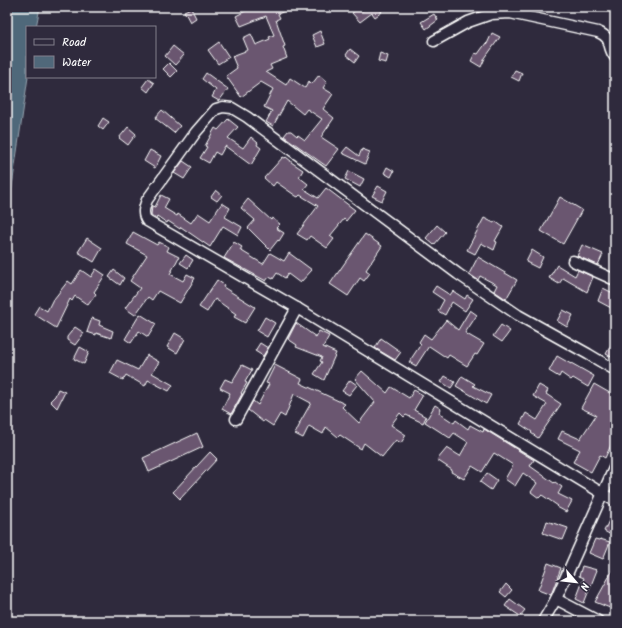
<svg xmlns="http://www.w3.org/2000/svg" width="622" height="628" font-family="Kalam,sans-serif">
<rect width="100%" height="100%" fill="#2f2a3d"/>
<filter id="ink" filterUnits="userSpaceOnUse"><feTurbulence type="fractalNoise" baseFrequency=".025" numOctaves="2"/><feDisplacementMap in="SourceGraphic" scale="8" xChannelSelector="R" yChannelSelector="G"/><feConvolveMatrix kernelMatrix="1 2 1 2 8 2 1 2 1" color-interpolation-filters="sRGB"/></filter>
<g filter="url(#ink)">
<polygon fill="#50687a" stroke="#96a4af" points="7,7 40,7 36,27 27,27 27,77 28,77 11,193 7,239"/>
<g fill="#6a576f" stroke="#fff">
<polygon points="253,7 293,7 278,14 280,18 276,20 285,46 283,47 287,58 270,65 272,69 266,72 286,85 290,78 305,88 309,81 312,84 319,75 327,82 323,88 333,94 323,109 334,118 321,137 339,149 326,166 284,136 288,131 291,131 297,136 298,135 305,140 322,119 307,109 303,114 287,101 273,126 266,122 272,111 264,107 273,89 261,82 241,97 226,76 237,68 232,56 248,50 243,38 251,34 256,45 270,39 269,37 274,35 266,16 241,26 236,16"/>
<polygon points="368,7 381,7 379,8 382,12 375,17 372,13 360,22 352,13 359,8 362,11"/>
<polygon points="191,8 196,18 190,22 184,11"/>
<polygon points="434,14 438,20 426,29 421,22"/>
<polygon points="320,31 325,44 317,47 312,35"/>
<polygon points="492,33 500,37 485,58 481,67 471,61 475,53 478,54 486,43 487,44"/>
<polygon points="219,42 229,57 218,64 208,50"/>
<polygon points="173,46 184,55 175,65 165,56"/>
<polygon points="350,49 359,56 355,62 346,55"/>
<polygon points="380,53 388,56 386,63 378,61"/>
<polygon points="169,63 177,71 171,77 163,69"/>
<polygon points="515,70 522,73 519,81 511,77"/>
<polygon points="206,73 228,89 219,101 212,97 216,90 202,79"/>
<polygon points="148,79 154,83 148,92 142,87"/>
<polygon points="162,110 180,126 174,133 155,118"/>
<polygon points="103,118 109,122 103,130 98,126"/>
<polygon points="228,119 238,127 228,138 243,148 251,137 258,143 257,145 261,148 251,165 225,146 220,155 215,152 209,163 200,158 207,147 205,146 215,128 218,130"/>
<polygon points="128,127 136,134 128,145 119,138"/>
<polygon points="347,147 359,156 362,149 370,152 365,164 342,153"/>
<polygon points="150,150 161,156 155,168 144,161"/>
<polygon points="283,157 285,158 286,157 291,161 291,162 303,170 299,177 308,184 304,189 318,198 326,188 355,210 346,221 344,219 330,236 334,239 327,248 310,236 307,240 297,234 318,206 300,195 298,197 296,196 276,182 273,186 264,178"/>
<polygon points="183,161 192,167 184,179 174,173"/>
<polygon points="387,167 394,171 391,177 384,173"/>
<polygon points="349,171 364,179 360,187 345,179"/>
<polygon points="378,186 387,191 382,201 372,196"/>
<polygon points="216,190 222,195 217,201 211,197"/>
<polygon points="161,195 169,199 164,208 177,216 178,214 191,223 198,213 210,221 222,203 230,208 225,217 242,227 238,235 223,226 210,247 181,227 180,229 168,221 167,223 157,216 156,218 151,215 152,206 155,207"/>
<polygon points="560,197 582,210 563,244 541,231"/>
<polygon points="248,199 271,220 272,218 280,224 276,228 284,233 279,241 278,240 270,250 248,228 255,220 241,208"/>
<polygon points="484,218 494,223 495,221 503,227 495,241 497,242 494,250 481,243 475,254 467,250"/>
<polygon points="437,225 445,232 434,245 426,238"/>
<polygon points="133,232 157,245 159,242 169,247 167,251 179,257 170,274 183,281 187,274 195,278 180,303 158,291 152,300 148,297 135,315 125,308 140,288 130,281 147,255 127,244"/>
<polygon points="365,234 382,246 366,270 370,273 364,281 360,278 348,296 330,284"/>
<polygon points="87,238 102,248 94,262 78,252"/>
<polygon points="234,242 242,247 240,250 263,264 270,253 284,261 289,253 312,270 300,283 288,274 285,278 277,273 273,279 269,277 266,281 224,258"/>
<polygon points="582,245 603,254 598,265 577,256"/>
<polygon points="532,250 543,257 538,268 526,262"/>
<polygon points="186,255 193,260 188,268 180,263"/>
<polygon points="478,257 517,280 506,299 494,291 497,285 480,276 478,280 469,274"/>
<polygon points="557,265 575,276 578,270 593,277 587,292 563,278 559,284 549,278"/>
<polygon points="96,269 105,275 94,292 96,294 88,305 75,296 72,301 70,299 56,328 34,314 39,306 47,311 53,299 54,299 68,281 72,284 81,270 91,277"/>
<polygon points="114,270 124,278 120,285 109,277"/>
<polygon points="217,280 224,285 223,287 255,307 245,323 234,317 236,314 215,299 207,312 199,307"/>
<polygon points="436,286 450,295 453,291 465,299 467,295 473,299 465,311 452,302 445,315 438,311 444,300 432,292"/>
<polygon points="603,288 615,294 615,310 598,301"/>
<polygon points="470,310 477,315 465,333 484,344 477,355 475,354 467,366 449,355 447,358 429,346 416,366 409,362 421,344 419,342 424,334 431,339 446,320 458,330"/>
<polygon points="563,310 573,315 567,327 557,321"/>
<polygon points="140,314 156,324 148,337 139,331 131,343 125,339"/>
<polygon points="265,317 275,323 267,337 257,331"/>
<polygon points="92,318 100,321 99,325 113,331 111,338 96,333 96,335 87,332"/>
<polygon points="296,323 316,337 319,331 329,336 323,347 336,353 324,380 314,374 322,362 320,361 322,357 296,347 297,345 288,339"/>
<polygon points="501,325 510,331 502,342 493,336"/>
<polygon points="75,327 84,333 75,345 67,340 67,337"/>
<polygon points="175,333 185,339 177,353 167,347"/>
<polygon points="381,338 401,352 395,360 375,348"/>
<polygon points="615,338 615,359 606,354"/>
<polygon points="260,343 268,348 263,356 255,351"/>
<polygon points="80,347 89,352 84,364 74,359"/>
<polygon points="147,355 159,362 152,373 173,385 169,391 148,380 145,386 126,375 123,380 110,373 117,360 138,370"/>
<polygon points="557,356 571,364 571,363 594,376 588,387 573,378 571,380 561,373 559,377 549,371"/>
<polygon points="242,365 252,370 245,382 247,383 241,393 242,394 231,414 222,409 230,393 220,388 225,379 232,382"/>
<polygon points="275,365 302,379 300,383 345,404 342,407 359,423 375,402 355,379 362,371 387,393 391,387 409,398 414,390 423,395 414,410 426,417 423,423 406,415 404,417 400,413 391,425 406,435 401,443 396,440 382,457 364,443 361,449 340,435 338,437 326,427 323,434 309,426 303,438 295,434 300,424 299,424 311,403 294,394 285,417 280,414 273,426 264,420 263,422 248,410 253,401 258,405 269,384 266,383"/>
<polygon points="445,376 455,382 451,388 441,382"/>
<polygon points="462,376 475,384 473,386 491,395 486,404 456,386"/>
<polygon points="350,380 357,385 349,395 342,391"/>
<polygon points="594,384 615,396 615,445 612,443 605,458 600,455 591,472 573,462 580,450 558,439 562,431 580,439 596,415 581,408"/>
<polygon points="539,385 548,390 546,394 561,404 538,438 531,433 532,432 520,424 526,413 537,420 547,404 533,396"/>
<polygon points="58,389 65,392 57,408 50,401 55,396"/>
<polygon points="435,405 441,409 439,413 454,423 456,420 468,429 470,425 483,432 484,429 534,460 530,466 554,483 555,482 562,487 558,494 572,501 566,512 557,507 558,506 542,495 539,498 531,492 537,483 523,473 515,486 505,479 513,465 494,453 482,472 472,466 464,479 451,472 452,470 437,460 447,448 460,456 468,442 454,433 450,438 425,422"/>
<polygon points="197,433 203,447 149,472 143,458"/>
<polygon points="210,452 217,459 180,499 173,492"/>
<polygon points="487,473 497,480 491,490 480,482"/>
<polygon points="615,508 615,535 613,535 613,536 604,531"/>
<polygon points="547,521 568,528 563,540 543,533"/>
<polygon points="595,539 599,540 600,539 610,542 603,559 589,553"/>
<polygon points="548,563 561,568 551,595 538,590"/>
<polygon points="582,566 597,570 584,603 576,599 584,578 579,576"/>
<polygon points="615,566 615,610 595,602"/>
<polygon points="506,584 512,590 506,597 500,592"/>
<polygon points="510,599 525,610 520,616 505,606"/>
</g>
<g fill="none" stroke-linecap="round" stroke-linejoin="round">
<defs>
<g id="street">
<path d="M434,41L468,22L491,14L510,13L598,32C614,39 606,46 615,57"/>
<polyline points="573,261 615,280"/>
<path d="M615,370L588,354L518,315L458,274L247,117L232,108L223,107L216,109L196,132L147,200C144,208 142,214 147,221L297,308L615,501"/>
<polyline points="236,419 297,308"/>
<polyline points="556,599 598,621"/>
<polyline points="543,621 556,599 615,466"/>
</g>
</defs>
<use href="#street" stroke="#fff" stroke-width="13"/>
<use href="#street" stroke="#2f2a3d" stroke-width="10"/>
</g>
</g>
<rect width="622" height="628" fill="none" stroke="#2f2a3d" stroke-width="24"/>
<rect x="12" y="12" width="598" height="604" fill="none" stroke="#fff" stroke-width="1.5" filter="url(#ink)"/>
<rect x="26" y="26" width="130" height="52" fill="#2f2a3d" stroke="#827f8b"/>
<rect x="34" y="39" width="20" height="6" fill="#2f2a3d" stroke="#827f8b"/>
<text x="62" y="46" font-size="12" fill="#ffffff">Road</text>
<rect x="34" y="56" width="20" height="12" fill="#50687a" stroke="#827f8b"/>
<text x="62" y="66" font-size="12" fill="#ffffff">Water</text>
<g transform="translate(576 582) rotate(118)" stroke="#2f2a3d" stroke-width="3" paint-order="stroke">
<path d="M0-3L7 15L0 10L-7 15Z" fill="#ffffff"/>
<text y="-6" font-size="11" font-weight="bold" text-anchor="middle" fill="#ffffff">N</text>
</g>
</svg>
